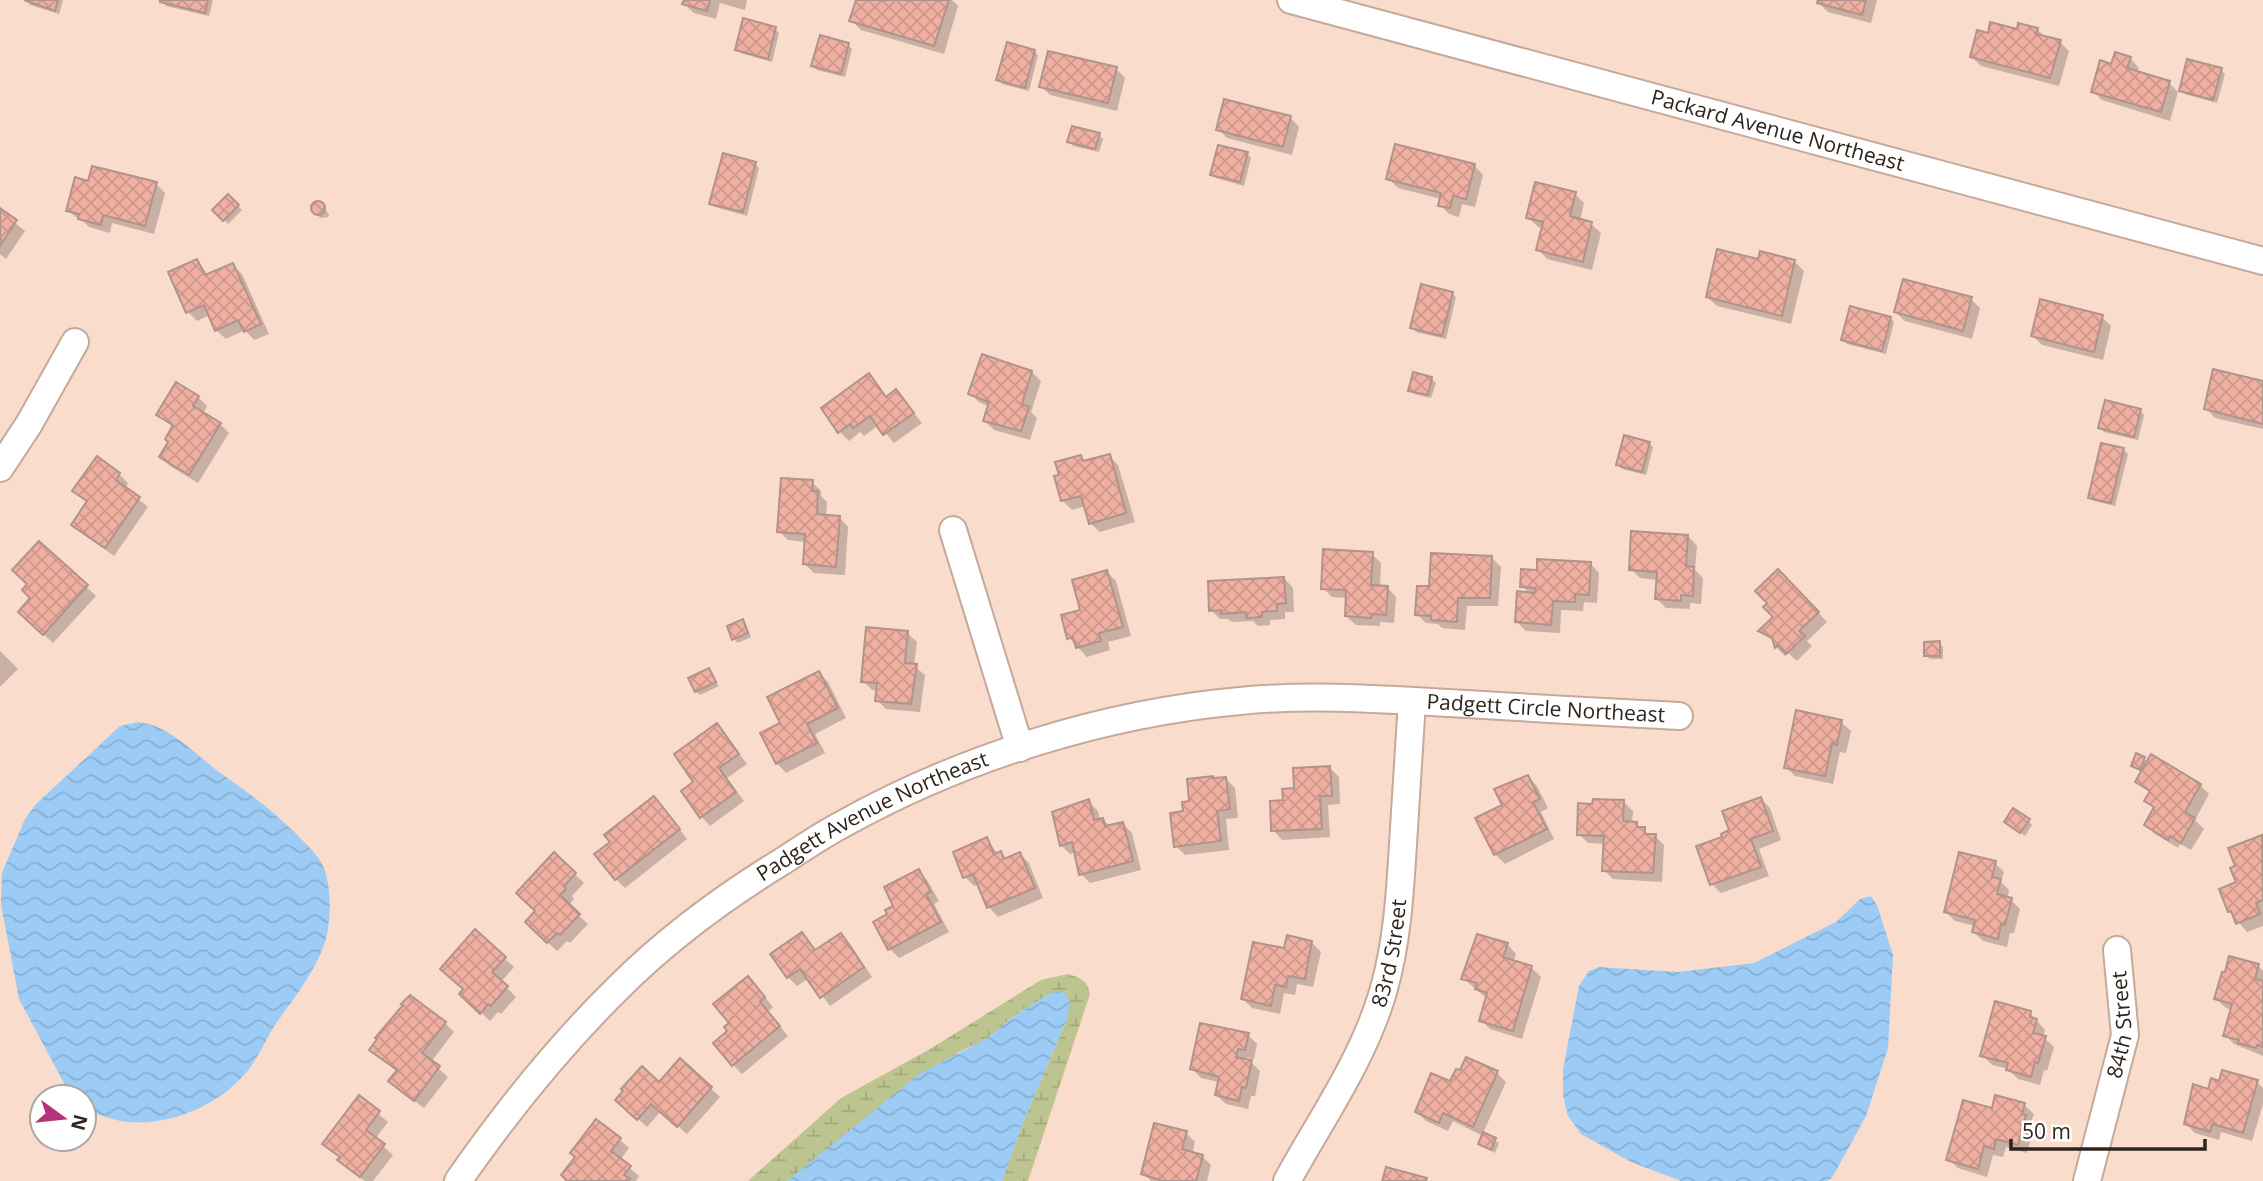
<svg xmlns="http://www.w3.org/2000/svg" width="2263" height="1181" font-family="'Open Sans',sans-serif">
<defs>
<pattern id="wetland-marsh" width="20" height="14" patternUnits="userSpaceOnUse" patternTransform="scale(1.75)"><rect width="20" height="14" fill="#bcc58f"/><path d="M1 5h8M5 5V1M11 12h8M15 12V8" fill="none" stroke="#a2a97b"/></pattern>
<pattern id="water-waves" width="16" height="10" patternUnits="userSpaceOnUse" patternTransform="scale(1.75)"><rect width="16" height="10" fill="#9cccf5"/><path d="M0 5q4-4 8 0t8 0" fill="none" stroke="#87afd2"/></pattern>
<pattern id="building-cross-hatch" width="8" height="8" patternUnits="userSpaceOnUse" patternTransform="scale(1.75)"><rect width="8" height="8" fill="#efb0a1"/><path d="M0 0l8 8M0 8l8-8" fill="none" stroke="#cd978a"/></pattern>
</defs>
<rect width="100%" height="100%" fill="#fadccd"/>
<path fill="url(#wetland-marsh)" d="M1068,974C1081,978 1087,980 1090,994L1028,1181H1002L1024,1120L1067,1019L1026,1008L1008,1020L991,1036L959,1052L787,1181H748L841,1098L930,1049L1041,980Z"/>
<g fill="url(#water-waves)">
<path d="M138,722C172,725 199,759 226,777C252,795 274,812 296,834C304,842 315,852 321,862C333,883 332,928 322,950C314,972 291,1003 277,1022C265,1039 258,1061 243,1076C206,1117 132,1140 84,1106V1097H75L65,1085L19,999L1,904L2,873L25,819L36,804L120,726Z"/>
<polygon points="1871,896 1877,905 1893,955 1888,1048 1866,1116 1832,1178 1827,1181 1681,1181 1631,1162 1581,1134 1568,1116 1563,1095 1563,1069 1579,986 1589,971 1599,967 1678,972 1754,963 1836,922 1860,899"/>
<polygon points="1063,991 1070,1001 1067,1019 1024,1120 1002,1181 787,1181 919,1074 991,1036 1008,1020 1050,993"/>
</g>
<g fill="#0003">
<polygon points="26,0 63,0 59,14 30,5"/>
<polygon points="162,0 213,0 209,16 166,6"/>
<polygon points="685,0 747,0 745,10 720,3 716,19 694,13 684,4"/>
<polygon points="858,0 952,0 958,6 944,54 861,30 851,20"/>
<polygon points="1820,0 1877,0 1871,23 1828,12 1819,3"/>
<polygon points="775,29 779,33 772,62 741,53 737,49"/>
<polygon points="2037,29 2046,38 2060,42 2069,51 2059,86 1981,66 1972,57 1989,35"/>
<polygon points="848,45 852,49 845,77 817,70 813,66"/>
<polygon points="1034,51 1038,55 1029,91 1002,84 998,79"/>
<polygon points="2130,58 2139,68 2137,73 2169,83 2178,92 2170,121 2102,100 2093,91 2113,66"/>
<polygon points="1116,69 1125,78 1117,111 1050,95 1041,86"/>
<polygon points="2221,70 2225,74 2217,103 2185,94 2181,90"/>
<polygon points="1290,117 1299,127 1292,155 1227,138 1218,129"/>
<polygon points="1099,135 1103,139 1099,152 1073,146 1069,141"/>
<polygon points="1247,154 1251,158 1244,186 1216,178 1212,174"/>
<polygon points="755,164 759,168 747,216 715,207 711,203"/>
<polygon points="1474,165 1483,175 1475,207 1462,204 1459,217 1449,214 1440,205 1441,199 1398,188 1388,178"/>
<polygon points="90,183 156,184 165,193 154,234 112,223 110,233 89,227 83,221 78,219 68,210"/>
<polygon points="1575,194 1584,203 1580,221 1591,224 1601,233 1592,270 1547,259 1538,249 1543,228 1538,227 1528,217"/>
<polygon points="228,196 242,210 228,224 214,210"/>
<polygon points="322,203 329,215 328,217 320,218 313,207 314,204"/>
<polygon points="0,211 25,231 6,259 0,254"/>
<polygon points="197,261 209,276 233,265 242,274 269,334 254,340 245,330 226,339 216,330 210,315 197,321 188,312"/>
<polygon points="1759,261 1795,262 1804,271 1791,324 1717,306 1707,297"/>
<polygon points="1452,293 1456,297 1446,339 1416,332 1412,327"/>
<polygon points="1971,299 1980,308 1972,339 1905,321 1895,312"/>
<polygon points="2102,317 2111,326 2103,360 2042,345 2033,336"/>
<polygon points="1890,318 1894,322 1886,354 1847,344 1843,339"/>
<polygon points="1032,372 1041,381 1031,412 1037,418 1030,440 994,430 985,421 990,407 979,402 970,393"/>
<polygon points="869,375 888,398 896,391 922,423 894,443 879,425 864,436 860,432 849,441 839,431"/>
<polygon points="1432,379 1436,383 1431,398 1414,394 1410,390"/>
<polygon points="2263,383 2263,429 2215,418 2206,408"/>
<polygon points="198,397 207,406 203,414 220,424 229,433 198,483 170,466 161,457 170,442 173,427 158,415"/>
<polygon points="2140,411 2144,415 2138,440 2104,432 2100,428"/>
<polygon points="1649,443 1653,447 1646,475 1622,469 1618,465"/>
<polygon points="2124,450 2128,454 2115,506 2094,501 2090,497"/>
<polygon points="1109,456 1118,465 1135,522 1100,532 1090,523 1086,506 1072,510 1063,501 1061,476 1081,457 1086,462"/>
<polygon points="119,474 128,483 125,488 148,507 114,556 83,534 73,524 88,503 75,491"/>
<polygon points="812,482 821,491 821,496 827,502 826,516 839,517 848,527 845,575 814,573 805,564 806,542 788,540 779,531"/>
<polygon points="1688,536 1697,546 1695,570 1703,578 1701,604 1690,603 1690,609 1666,608 1657,599 1658,580 1640,578 1631,569"/>
<polygon points="39,543 96,596 53,643 29,621 33,598 29,584"/>
<polygon points="1372,554 1381,563 1380,587 1387,587 1396,597 1394,623 1380,622 1380,626 1356,625 1346,616 1348,598 1332,597 1323,588"/>
<polygon points="1492,558 1501,567 1498,606 1467,606 1465,630 1442,628 1438,624 1426,623 1417,614 1430,588"/>
<polygon points="1590,563 1599,573 1597,603 1584,602 1583,611 1561,610 1560,633 1526,631 1517,622 1530,594 1522,586 1538,571"/>
<polygon points="1778,571 1827,622 1807,641 1812,646 1797,661 1788,653 1785,656 1776,647 1775,642 1761,631 1775,617 1769,603"/>
<polygon points="1107,572 1116,581 1131,636 1108,642 1110,650 1087,657 1069,638 1082,611"/>
<polygon points="1284,578 1293,588 1294,612 1285,612 1285,619 1270,620 1270,625 1258,626 1253,621 1232,622 1228,619 1220,619 1211,610"/>
<polygon points="742,621 746,625 751,637 738,643 734,639"/>
<polygon points="907,633 917,642 914,666 925,675 920,712 886,709 877,700 878,691 872,690 863,681"/>
<polygon points="1939,643 1943,647 1943,659 1930,659 1925,655"/>
<polygon points="0,651 18,669 0,687"/>
<polygon points="709,670 719,686 700,695 696,691"/>
<polygon points="819,673 828,682 846,718 815,734 825,753 786,773 777,763 783,724"/>
<polygon points="1841,722 1851,731 1846,753 1840,752 1833,784 1795,776 1786,767"/>
<polygon points="717,726 747,764 727,778 744,801 710,826 701,816 696,782"/>
<polygon points="2144,759 2148,763 2200,785 2209,794 2195,820 2204,829 2191,850 2180,844 2178,848 2155,834 2146,825 2155,809 2146,800 2150,793 2138,782 2143,772 2133,766"/>
<polygon points="1330,768 1339,777 1340,804 1328,805 1330,837 1282,840 1273,830 1285,802 1296,790"/>
<polygon points="1528,777 1537,786 1548,808 1541,812 1554,839 1505,864 1495,854 1478,819 1504,806"/>
<polygon points="1226,779 1235,788 1238,818 1226,819 1229,850 1185,855 1176,846 1185,813 1191,803 1214,780"/>
<polygon points="1761,799 1770,808 1781,840 1759,849 1769,876 1721,893 1712,884 1724,838"/>
<polygon points="1088,801 1098,811 1100,820 1103,819 1110,827 1123,824 1132,833 1141,870 1090,883 1081,874 1076,852 1070,854 1061,845"/>
<polygon points="1624,802 1633,811 1632,823 1636,824 1651,836 1655,836 1664,845 1662,882 1613,879 1604,870 1605,844 1588,843 1579,834 1594,805"/>
<polygon points="663,808 687,839 625,888 616,879"/>
<polygon points="2028,821 2032,825 2025,836 2011,825"/>
<polygon points="2261,837 2263,839 2263,926 2247,932 2229,911 2239,883"/>
<polygon points="987,840 998,854 1001,853 1007,859 1020,854 1029,863 1043,898 998,917 989,907 979,884 974,886 965,877"/>
<polygon points="554,854 584,883 572,896 574,899 568,906 588,924 570,943 567,941 557,951 536,931 537,912"/>
<polygon points="1995,863 2004,872 2001,882 2009,890 2007,899 2011,900 2020,909 2014,933 2010,933 2007,947 1983,941 1974,932 1975,926 1955,921 1945,911"/>
<polygon points="918,871 927,880 939,901 934,904 949,932 899,958 890,949 876,922 890,915"/>
<polygon points="802,935 816,951 841,935 850,944 872,977 830,1006 809,978 797,986 788,977"/>
<polygon points="1311,942 1321,952 1313,987 1297,984 1295,995 1284,993 1280,1014 1252,1008 1243,999 1285,950"/>
<polygon points="1507,944 1516,954 1513,962 1531,967 1541,977 1522,1039 1490,1029 1481,1020 1486,998 1463,978"/>
<polygon points="504,958 514,967 501,982 516,997 501,1014 498,1012 490,1021 461,994"/>
<polygon points="2258,966 2263,971 2263,1056 2234,1044 2225,1035 2232,1010 2226,1008 2216,999"/>
<polygon points="757,987 773,1007 768,1012 788,1036 742,1074 733,1065 730,1031"/>
<polygon points="2030,1013 2045,1030 2043,1037 2054,1047 2047,1071 2044,1070 2040,1085 2018,1079 2008,1069 1992,1065 1982,1055"/>
<polygon points="445,1023 454,1032 431,1062 448,1077 424,1108 400,1090 398,1071 372,1049"/>
<polygon points="1248,1035 1257,1044 1254,1059 1247,1057 1246,1061 1251,1062 1260,1071 1255,1096 1251,1096 1248,1109 1226,1104 1216,1095 1219,1082 1201,1078 1192,1068"/>
<polygon points="680,1060 720,1097 687,1134 661,1111 647,1127 627,1109 659,1085"/>
<polygon points="1497,1073 1506,1082 1483,1133 1499,1143 1495,1153 1480,1144 1483,1136 1453,1121 1448,1131 1426,1121 1417,1112 1451,1084"/>
<polygon points="2257,1082 2263,1088 2263,1104 2252,1141 2221,1132 2219,1140 2195,1133 2186,1124 2209,1091 2221,1083"/>
<polygon points="359,1097 388,1122 375,1139 393,1155 373,1181 365,1181 348,1169 339,1160 341,1158 324,1144"/>
<polygon points="2024,1105 2034,1114 2031,1122 2035,1125 2027,1153 2006,1147 2003,1157 1993,1155 1987,1177 1958,1168 1948,1159 1993,1110"/>
<polygon points="1186,1133 1195,1142 1192,1154 1202,1156 1211,1165 1207,1181 1151,1181 1143,1173"/>
<polygon points="619,1139 629,1148 620,1160 639,1176 636,1181 569,1181"/>
</g>
<g fill="url(#building-cross-hatch)" stroke="#b2938c" stroke-width="2">
<polygon points="24,0 58,0 55,11"/>
<polygon points="160,0 208,0 205,13 160,2"/>
<polygon points="684,0 710,0 707,11 682,4"/>
<polygon points="856,0 949,0 934,46 849,21"/>
<polygon points="1818,0 1866,0 1862,15 1817,3"/>
<polygon points="743,18 776,27 768,59 735,50"/>
<polygon points="1990,22 2017,29 2018,23 2038,28 2036,34 2061,40 2050,78 1970,57 1977,30 1988,33"/>
<polygon points="820,35 849,43 841,74 811,66"/>
<polygon points="1007,42 1035,50 1025,88 996,80"/>
<polygon points="1048,51 1117,67 1108,103 1039,87"/>
<polygon points="2115,52 2131,57 2127,68 2170,81 2161,112 2091,92 2100,60 2111,64"/>
<polygon points="2187,59 2222,68 2213,100 2179,91"/>
<polygon points="1224,99 1291,116 1283,147 1216,130"/>
<polygon points="1072,126 1100,133 1095,149 1067,142"/>
<polygon points="1395,144 1475,164 1466,199 1453,196 1450,208 1438,206 1441,193 1386,179"/>
<polygon points="1218,145 1248,152 1240,182 1210,175"/>
<polygon points="723,153 756,162 743,212 709,204"/>
<polygon points="92,166 157,182 145,226 103,215 101,225 78,219 79,214 66,211 75,177 88,181"/>
<polygon points="1535,182 1576,192 1570,216 1592,222 1583,262 1536,250 1543,222 1526,218"/>
<polygon points="228,194 239,205 223,221 212,210"/>
<circle cx="318" cy="208" r="7"/>
<polygon points="0,208 17,220 0,246"/>
<polygon points="1717,249 1758,259 1760,251 1795,260 1782,316 1706,297"/>
<polygon points="197,259 205,275 233,263 261,324 244,332 238,320 215,331 204,305 186,313 168,272"/>
<polygon points="1903,279 1972,297 1963,331 1894,312"/>
<polygon points="1421,284 1453,292 1442,336 1410,328"/>
<polygon points="2040,299 2103,315 2094,352 2031,336"/>
<polygon points="1850,306 1891,317 1882,351 1841,340"/>
<polygon points="982,354 1032,371 1022,404 1029,407 1021,431 983,421 989,402 968,394"/>
<polygon points="2213,369 2263,381 2263,424 2204,409"/>
<polygon points="1413,372 1432,377 1428,395 1408,391"/>
<polygon points="869,373 886,397 896,389 914,413 883,435 870,416 853,428 850,424 838,433 821,408"/>
<polygon points="176,382 199,396 193,406 221,423 189,475 159,457 168,442 165,439 173,425 156,415"/>
<polygon points="2105,400 2141,409 2134,437 2098,428"/>
<polygon points="1624,435 1650,442 1642,472 1616,465"/>
<polygon points="2101,443 2124,448 2111,503 2088,498"/>
<polygon points="1110,454 1126,513 1089,524 1081,496 1061,501 1054,476 1059,475 1055,462 1081,455 1083,461"/>
<polygon points="97,456 120,473 116,480 140,497 105,548 71,525 87,501 72,491"/>
<polygon points="781,478 813,480 812,491 818,491 817,514 840,516 836,567 803,564 805,534 777,532"/>
<polygon points="1631,531 1688,535 1686,566 1694,567 1693,596 1681,595 1681,601 1655,599 1657,572 1629,570"/>
<polygon points="39,541 88,585 43,635 18,612 30,598 22,590 27,584 12,570"/>
<polygon points="1323,549 1373,552 1371,585 1388,586 1386,615 1372,614 1371,618 1345,616 1346,590 1321,589"/>
<polygon points="1431,553 1492,556 1490,598 1458,598 1457,622 1431,620 1431,616 1415,615 1417,586 1429,586"/>
<polygon points="1537,559 1591,562 1589,595 1575,594 1575,602 1553,601 1551,625 1515,622 1517,591 1535,593 1536,588 1520,587 1521,569 1537,570"/>
<polygon points="1778,569 1819,612 1799,631 1805,636 1786,654 1778,645 1775,648 1772,638 1758,631 1773,617 1763,607 1767,603 1755,591"/>
<polygon points="1107,570 1123,627 1099,633 1101,641 1076,648 1073,637 1067,639 1061,615 1080,610 1072,580"/>
<polygon points="1284,577 1286,603 1277,604 1277,611 1262,612 1262,617 1247,618 1246,612 1221,614 1221,610 1209,611 1208,581"/>
<polygon points="743,619 748,633 732,640 727,626"/>
<polygon points="866,627 908,631 905,663 917,664 911,704 875,701 877,683 861,682"/>
<polygon points="1940,641 1940,656 1924,656 1924,642"/>
<polygon points="709,668 716,682 695,692 688,678"/>
<polygon points="819,671 838,708 807,724 817,743 776,764 760,733 780,723 767,697"/>
<polygon points="1796,710 1842,720 1837,745 1832,743 1825,776 1784,768"/>
<polygon points="717,723 739,754 719,768 736,792 700,818 681,791 693,782 674,754"/>
<polygon points="2136,753 2145,757 2140,770 2131,766"/>
<polygon points="2151,754 2201,784 2185,812 2195,818 2181,843 2170,836 2168,840 2144,825 2154,807 2144,801 2150,791 2135,782"/>
<polygon points="1330,766 1332,796 1320,796 1322,829 1271,831 1270,801 1283,800 1282,789 1294,788 1293,768"/>
<polygon points="1528,775 1540,799 1533,802 1547,829 1494,855 1475,818 1502,805 1494,789"/>
<polygon points="1213,776 1213,778 1226,777 1230,809 1217,811 1221,841 1174,847 1170,813 1183,811 1182,802 1189,801 1187,779"/>
<polygon points="654,796 680,829 615,880 594,854 610,842 604,835"/>
<polygon points="1761,797 1773,831 1751,839 1761,867 1710,885 1696,846 1722,837 1721,834 1729,830 1722,811"/>
<polygon points="1089,799 1094,820 1103,818 1105,826 1123,822 1133,861 1079,875 1072,842 1060,846 1052,812"/>
<polygon points="1593,799 1624,800 1623,821 1637,822 1637,827 1645,827 1645,834 1656,834 1653,873 1602,871 1604,836 1577,835 1578,803 1592,804"/>
<polygon points="2013,808 2030,819 2020,833 2004,822"/>
<polygon points="2262,835 2263,900 2256,903 2260,914 2236,924 2231,911 2228,912 2219,889 2236,882 2230,868 2235,866 2228,848"/>
<polygon points="987,837 994,854 1001,851 1004,859 1020,852 1035,888 987,908 973,874 963,878 953,852"/>
<polygon points="554,852 576,873 564,886 566,889 560,895 580,914 560,935 557,933 547,943 525,922 535,911 516,893"/>
<polygon points="1959,852 1996,861 1992,877 2001,879 1997,894 2012,898 2005,925 2001,924 1998,939 1972,932 1975,920 1944,912"/>
<polygon points="919,869 931,892 926,894 941,922 888,950 873,922 887,914 885,910 893,906 884,887"/>
<polygon points="475,929 506,957 492,972 508,986 491,1006 488,1004 480,1014 459,994 463,989 440,969"/>
<polygon points="802,932 815,950 841,933 864,967 820,998 800,969 787,978 770,954"/>
<polygon points="1477,934 1508,943 1503,957 1532,966 1513,1031 1479,1021 1487,993 1475,989 1477,983 1461,979"/>
<polygon points="1287,935 1312,941 1305,979 1288,976 1286,987 1275,985 1271,1006 1241,999 1253,942 1284,948"/>
<polygon points="2229,956 2259,964 2255,979 2263,981 2263,1047 2257,1045 2256,1048 2238,1043 2239,1040 2223,1036 2232,1004 2214,999 2222,972 2225,972"/>
<polygon points="748,976 765,997 760,1002 780,1026 732,1066 713,1043 727,1031 724,1027 729,1023 713,1004"/>
<polygon points="410,995 446,1022 422,1053 440,1066 414,1101 388,1081 397,1070 369,1050 377,1039 375,1038 403,1005 401,1004"/>
<polygon points="1995,1001 2031,1011 2030,1017 2037,1019 2033,1033 2046,1036 2038,1063 2035,1062 2031,1077 2006,1070 2008,1063 1980,1056"/>
<polygon points="1200,1023 1249,1033 1245,1050 1238,1049 1236,1057 1252,1060 1246,1088 1242,1087 1239,1101 1215,1095 1219,1077 1190,1069"/>
<polygon points="1466,1057 1498,1071 1473,1127 1443,1113 1439,1123 1415,1112 1431,1073 1450,1081 1456,1069 1460,1070"/>
<polygon points="680,1058 712,1087 677,1127 651,1104 637,1120 615,1100 623,1091 621,1089 642,1066 659,1082"/>
<polygon points="2222,1070 2258,1080 2243,1133 2212,1124 2210,1132 2184,1124 2193,1084 2208,1089 2211,1078 2219,1081"/>
<polygon points="359,1095 380,1111 366,1130 385,1144 360,1177 337,1160 340,1157 322,1144"/>
<polygon points="1995,1095 2025,1103 2022,1114 2026,1115 2018,1145 1996,1139 1994,1149 1984,1146 1978,1169 1946,1160 1963,1100 1992,1108"/>
<polygon points="596,1119 621,1138 611,1151 631,1166 624,1175 630,1179 629,1181 567,1181 561,1175 575,1157 570,1153"/>
<polygon points="1154,1123 1187,1131 1182,1149 1203,1155 1196,1181 1163,1181 1141,1174"/>
<polygon points="1483,1132 1496,1138 1491,1150 1478,1144"/>
<polygon points="1386,1167 1427,1178 1426,1181 1382,1181"/>
</g>
<g fill="none" stroke-linecap="round" stroke-linejoin="round">
<defs>
<g id="street">
<path id="s1" d="M1291,0L2263,261"/>
<polyline points="0,468 29,424 75,342"/>
<polyline points="953,530 1020,748"/>
<path id="s2" d="M458,1181C506,1112 558,1047 618,988C667,939 724,897 783,861C803,848 822,835 843,824C961,758 1105,713 1240,701C1309,694 1380,699 1449,703C1526,708 1602,712 1679,716"/>
<path id="s3" d="M1287,1181C1321,1119 1363,1060 1383,992C1397,944 1400,894 1403,844C1406,797 1409,749 1412,701"/>
<path id="s4" d="M2087,1181L2125,1035L2117,950"/>
</g>
</defs>
<use href="#street" stroke="#c5a99b" stroke-width="30"/>
<use href="#street" stroke="#fff" stroke-width="26"/>
</g>
<g text-anchor="middle" stroke-width="5" stroke-linejoin="round" paint-order="stroke">
<g font-size="21" fill="#2e241e" stroke="#fff">
<text dy="7" stroke="none"><textPath href="#s1" startOffset="504">Packard Avenue Northeast</textPath></text>
<text dy="7" stroke="none"><textPath href="#s2" startOffset="1255">Padgett Circle Northeast</textPath></text>
<text dy="7" stroke="none"><textPath href="#s2" startOffset="560">Padgett Avenue Northeast</textPath></text>
<text dy="7" stroke="none"><textPath href="#s3" startOffset="252">83rd Street</textPath></text>
<text dy="7" stroke="none"><textPath href="#s4" startOffset="161">84th Street</textPath></text>
</g>
</g>
<g transform="translate(63 1118) rotate(105)"><circle r="33" fill="#ffffff" stroke="#aba7a5" stroke-width="2"/>
<path d="M0-5L12 26L0 18L-12 26Z" fill="#b5327a"/>
<text y="-10" font-size="19" font-weight="bold" text-anchor="middle" fill="#2e241e">N</text>
</g>
<path d="M2011 1139v10h194v-10" fill="none" stroke="#2e241e" stroke-width="3.5"/>
<text x="2022" y="1139" font-size="21" fill="#2e241e" stroke="#ffffff" stroke-width="5" paint-order="stroke">50 m</text>
</svg>
